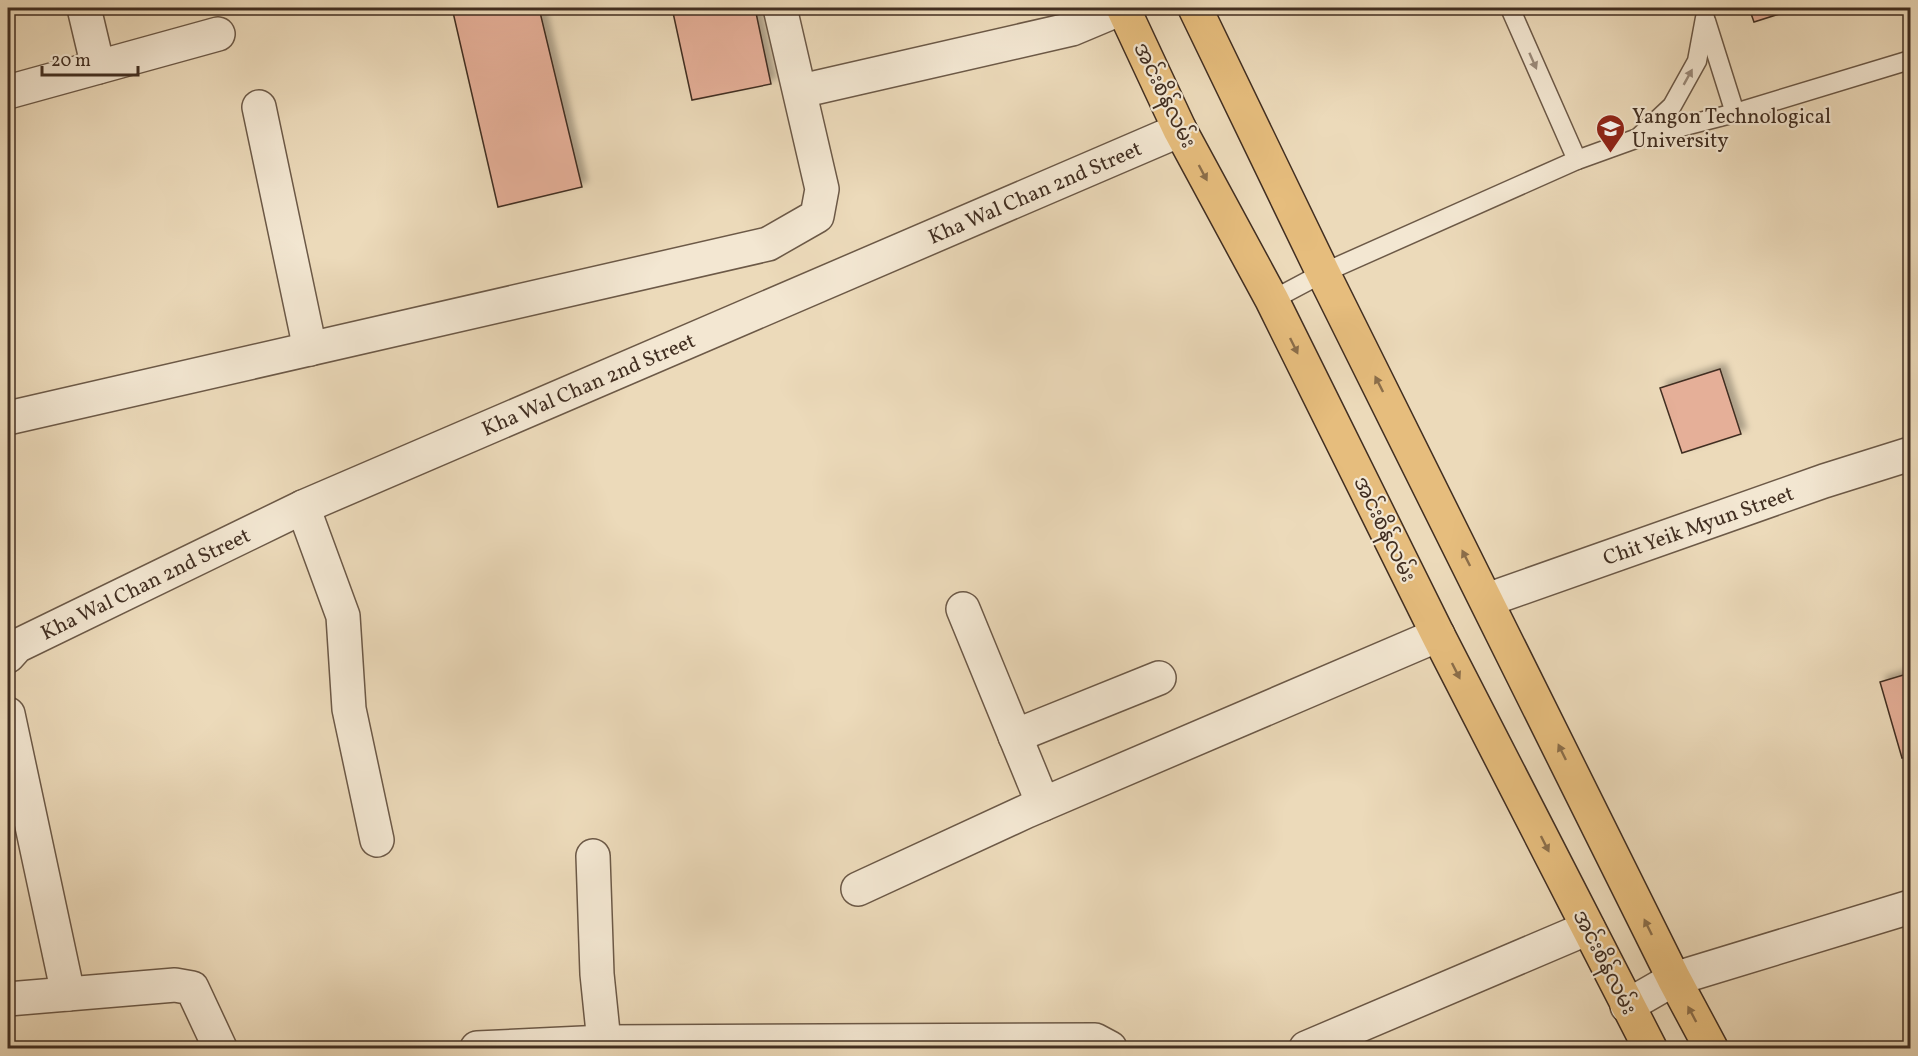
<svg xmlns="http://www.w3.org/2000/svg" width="1918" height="1056" font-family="Vollkorn,'Noto Sans Myanmar',serif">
<defs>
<filter id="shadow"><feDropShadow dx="5.5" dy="-5.5" stdDeviation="3" flood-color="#0004"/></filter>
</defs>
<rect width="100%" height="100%" fill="#ecdaba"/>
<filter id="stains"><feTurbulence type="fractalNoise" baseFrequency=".00333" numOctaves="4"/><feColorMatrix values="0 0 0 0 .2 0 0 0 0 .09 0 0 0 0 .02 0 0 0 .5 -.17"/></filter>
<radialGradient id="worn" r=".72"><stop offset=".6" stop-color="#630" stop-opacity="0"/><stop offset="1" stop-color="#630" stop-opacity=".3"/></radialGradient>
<g fill="#e5af98" stroke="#412e21" stroke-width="1.5" filter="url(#shadow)">
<polygon points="452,8 539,8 582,187 498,207"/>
<polygon points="672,8 755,8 771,84 692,100"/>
<polygon points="1749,8 1798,8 1754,22"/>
<polygon points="1720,369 1741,434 1682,453 1660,388"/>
<polygon points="1910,673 1910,756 1902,758 1880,682"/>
</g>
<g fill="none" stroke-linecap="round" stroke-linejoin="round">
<defs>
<g id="lane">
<polyline points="1510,8 1577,160"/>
<polyline points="1706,21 1735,113"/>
<polyline points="1640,136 1672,106 1697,61 1705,18"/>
<polyline points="1272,300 1323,273 1577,160 1638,138 1735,113 1910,60"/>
</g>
<g id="street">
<polyline points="84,8 98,67"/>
<polyline points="801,91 1072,29 1122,8"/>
<polyline points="8,92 218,34"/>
<polyline points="259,107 310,349"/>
<polyline points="8,418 768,244 817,216 822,189 780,8"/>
<polyline points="303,507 343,616 349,709 377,840"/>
<path id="s1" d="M1487,600L1824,481L1910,454"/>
<polyline points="963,609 1043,804"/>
<path id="s2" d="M8,656L17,646L303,507L1180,130"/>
<polyline points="8,714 68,994"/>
<polyline points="1015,736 1159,678"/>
<polyline points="593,856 597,974 604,1042"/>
<polyline points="858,889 1027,811 1438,635"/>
<polyline points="8,999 175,985 192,988 220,1048"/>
<polyline points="1627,1006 1674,979 1910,907"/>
<polyline points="477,1048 604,1042 1095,1040 1110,1048"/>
<polyline points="1306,1048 1588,928"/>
</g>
<g id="primary">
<polyline points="1123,8 1180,130 1272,300 1438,635 1650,1048"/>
<polyline points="1195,8 1323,273 1674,979 1711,1048"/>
</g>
</defs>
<use href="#lane" stroke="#6c5947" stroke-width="21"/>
<use href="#street" stroke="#6c5947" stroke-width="36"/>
<use href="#primary" stroke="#412e21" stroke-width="36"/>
<use href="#lane" stroke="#f3e7d2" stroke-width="18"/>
<use href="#street" stroke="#f3e7d2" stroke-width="33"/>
<use href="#primary" stroke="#e6bd7d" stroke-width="33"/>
</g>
<defs><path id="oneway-solid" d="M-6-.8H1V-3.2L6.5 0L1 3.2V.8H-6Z" transform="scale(1.5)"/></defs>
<g fill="#9a8a7a">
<use href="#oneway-solid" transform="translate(1533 61) rotate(66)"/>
<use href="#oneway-solid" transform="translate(1688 77) rotate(-61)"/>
</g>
<g fill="#8b6e4a">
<use href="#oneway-solid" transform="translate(1203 173) rotate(62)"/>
<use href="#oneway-solid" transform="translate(1294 346) rotate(64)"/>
<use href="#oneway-solid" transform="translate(1379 384) rotate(-117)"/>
<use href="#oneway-solid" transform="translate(1466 558) rotate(-117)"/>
<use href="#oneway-solid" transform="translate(1456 671) rotate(63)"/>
<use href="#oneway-solid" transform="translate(1562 752) rotate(-116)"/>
<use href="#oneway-solid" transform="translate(1545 844) rotate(63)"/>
<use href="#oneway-solid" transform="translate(1648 927) rotate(-116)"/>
<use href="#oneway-solid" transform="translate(1692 1014) rotate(-118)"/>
</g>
<defs>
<symbol id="university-pin" viewBox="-11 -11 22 30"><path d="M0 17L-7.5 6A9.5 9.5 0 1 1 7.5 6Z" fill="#8f2418" stroke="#f3e7d2"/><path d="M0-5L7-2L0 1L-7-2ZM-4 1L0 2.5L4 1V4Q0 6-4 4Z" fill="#fff"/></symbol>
</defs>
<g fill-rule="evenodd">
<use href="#university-pin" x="1594" y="112" width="33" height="45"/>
</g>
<g text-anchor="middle" stroke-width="4.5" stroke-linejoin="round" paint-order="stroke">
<g font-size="21" fill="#412e21" stroke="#f3e7d2">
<text transform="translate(1165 95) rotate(64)" y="7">အင်းစိန်လမ်း</text>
<text dy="7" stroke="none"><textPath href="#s2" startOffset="1128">Kha Wal Chan 2nd Street</textPath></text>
<text dy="7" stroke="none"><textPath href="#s2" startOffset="642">Kha Wal Chan 2nd Street</textPath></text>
<text dy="7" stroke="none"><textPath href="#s1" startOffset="224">Chit Yeik Myun Street</textPath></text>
<text transform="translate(1385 529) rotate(64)" y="7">အင်းစိန်လမ်း</text>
<text dy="7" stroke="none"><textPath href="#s2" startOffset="156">Kha Wal Chan 2nd Street</textPath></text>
<text transform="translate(1605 962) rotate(63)" y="7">အင်းစိန်လမ်း</text>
</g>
<g font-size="21" fill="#412e21" stroke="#f3e7d2" text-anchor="start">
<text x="1632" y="123">Yangon Technological<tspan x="1632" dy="24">University</tspan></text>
</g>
</g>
<rect width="1918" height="1056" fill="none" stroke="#ecdaba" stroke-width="30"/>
<rect x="9" y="9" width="1900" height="1038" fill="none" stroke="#412e21" stroke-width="3"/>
<rect x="15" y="15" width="1888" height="1026" fill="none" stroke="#412e21" stroke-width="1.5"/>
<path d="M42 66v9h96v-9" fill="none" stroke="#412e21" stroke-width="3"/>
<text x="51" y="66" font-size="18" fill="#412e21" stroke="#f3e7d2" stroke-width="4.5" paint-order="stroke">20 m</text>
<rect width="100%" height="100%" filter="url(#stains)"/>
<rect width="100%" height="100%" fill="url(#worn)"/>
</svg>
